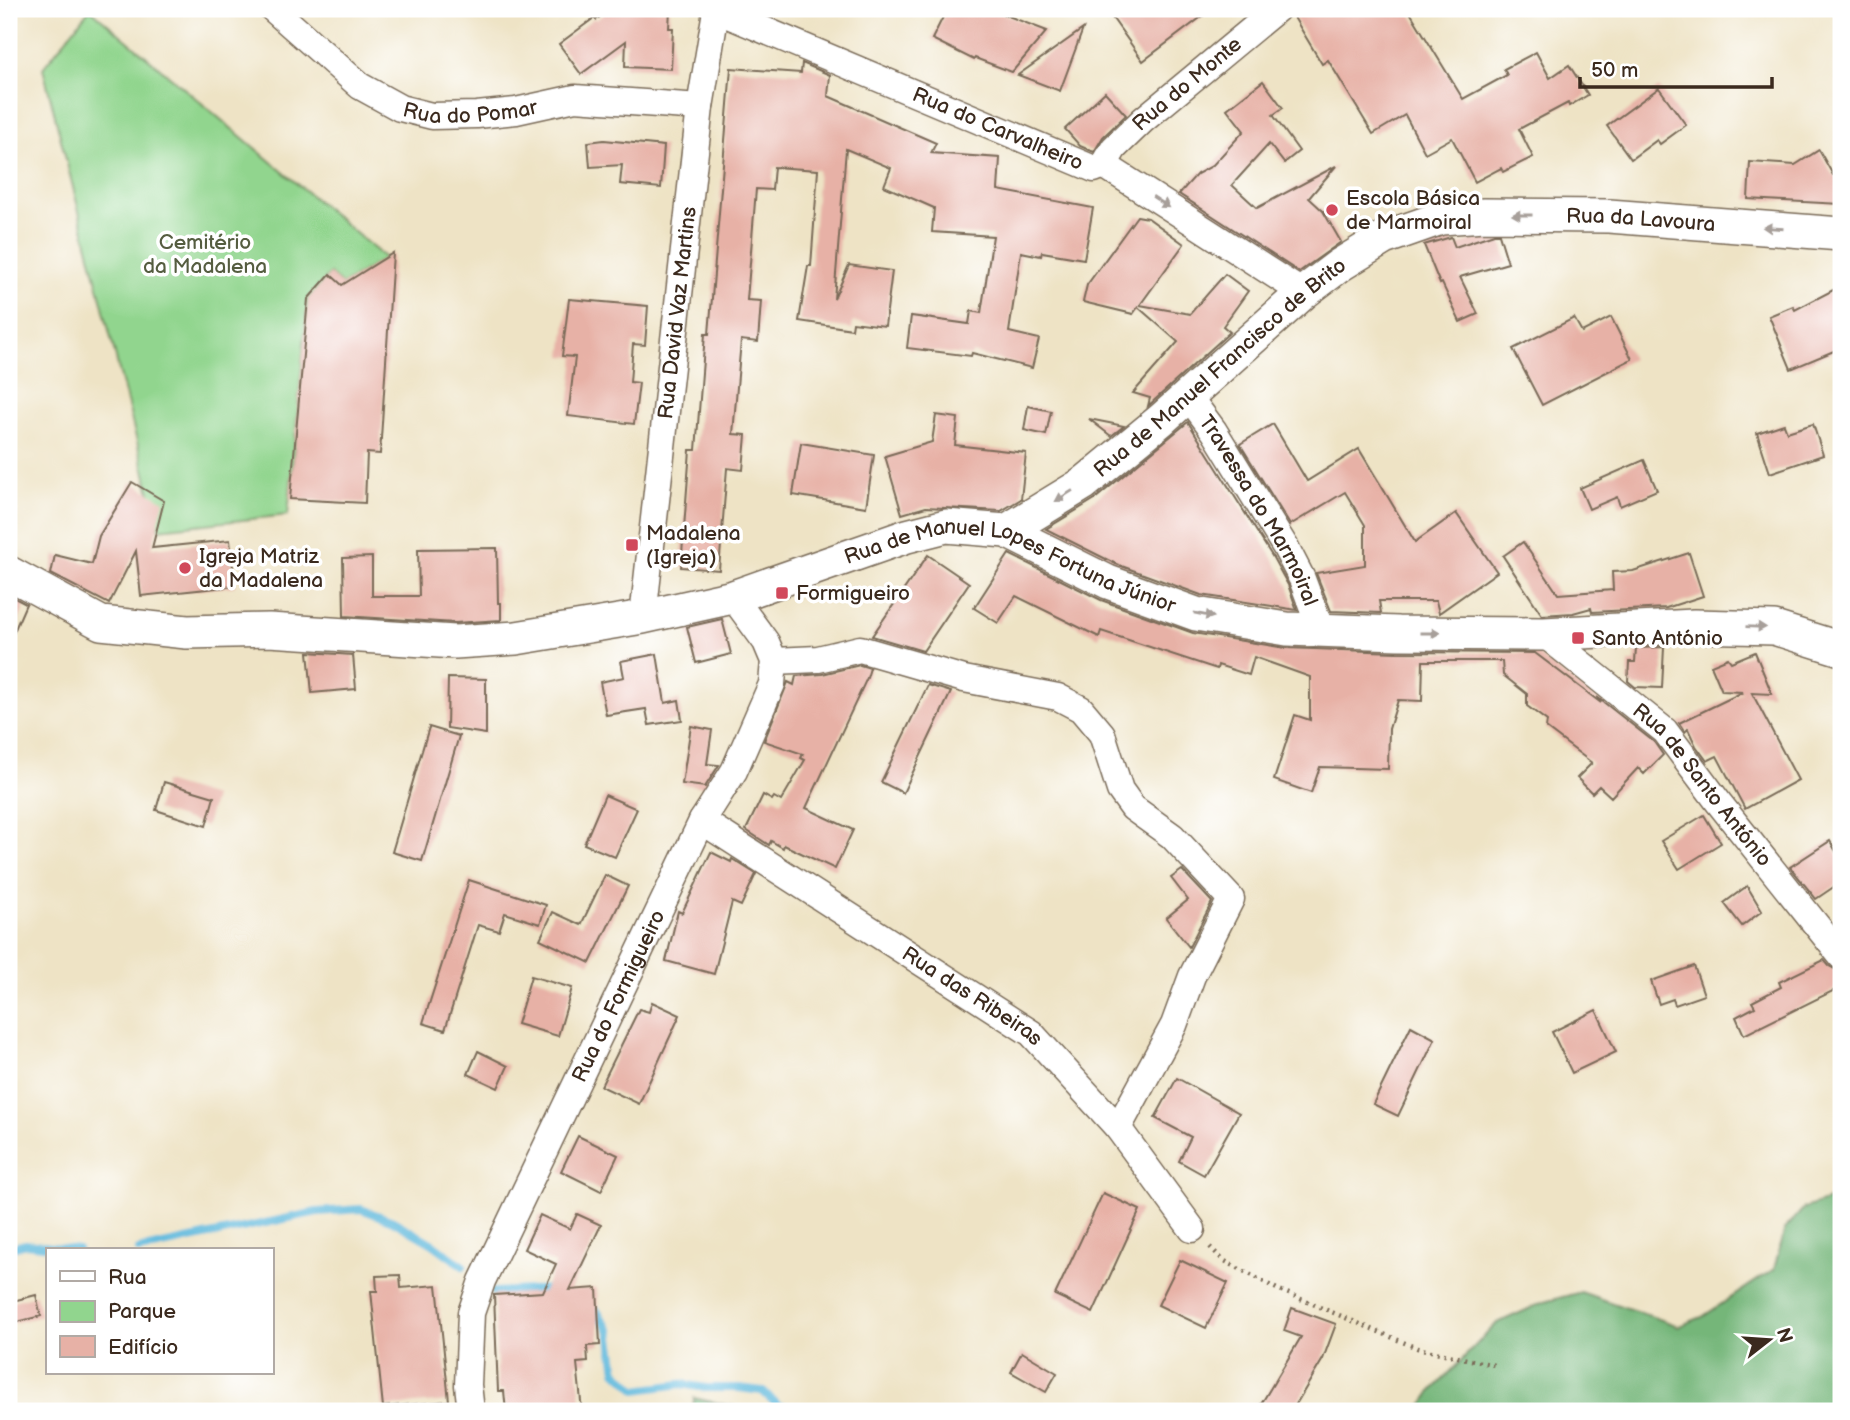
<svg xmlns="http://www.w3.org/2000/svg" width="1850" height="1420" font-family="'Balsamiq Sans',sans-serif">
<rect width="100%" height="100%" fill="#fff"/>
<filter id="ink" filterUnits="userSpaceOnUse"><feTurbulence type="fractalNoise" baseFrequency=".0143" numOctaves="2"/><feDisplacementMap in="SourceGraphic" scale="14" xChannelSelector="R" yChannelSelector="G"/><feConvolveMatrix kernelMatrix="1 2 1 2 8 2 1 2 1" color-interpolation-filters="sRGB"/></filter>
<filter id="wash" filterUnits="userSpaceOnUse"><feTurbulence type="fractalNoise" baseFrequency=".00686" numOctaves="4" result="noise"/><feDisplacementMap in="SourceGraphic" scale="28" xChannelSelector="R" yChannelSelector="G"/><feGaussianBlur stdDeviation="1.57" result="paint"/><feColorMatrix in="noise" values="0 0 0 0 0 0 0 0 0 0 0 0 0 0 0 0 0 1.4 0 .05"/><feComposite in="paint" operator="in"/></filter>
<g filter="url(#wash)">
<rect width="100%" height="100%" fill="#eee3c5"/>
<polygon fill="#91d58e" stroke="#668056" stroke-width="2" points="90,9 385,258 342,285 330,274 308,299 288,515 159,529 43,68"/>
<g fill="#74b679" stroke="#58704c" stroke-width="2">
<polygon points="1841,1196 1841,1411 1418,1411 1433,1390 1497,1323 1544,1302 1581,1292 1679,1326 1702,1317 1774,1269 1785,1229 1804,1208"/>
<polygon points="694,1398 753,1411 693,1411"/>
</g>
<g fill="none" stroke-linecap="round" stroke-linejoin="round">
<g stroke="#5db8db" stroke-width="8">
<polyline points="9,1248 26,1244 78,1250"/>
<polyline points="139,1250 317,1212 361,1209 393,1221 433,1244 463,1266"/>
<polyline points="494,1292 553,1289"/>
<polyline points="592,1303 610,1331 616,1371 636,1390 681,1384 706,1388 739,1388 762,1391 779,1406 801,1411"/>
</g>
</g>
<g id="blocks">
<g fill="#e7b1a6">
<polygon points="610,9 670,9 669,28 673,28 671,69 625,67 626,41 581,74 559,44 594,18 596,20"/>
<polygon points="947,9 990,9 1047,31 1012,72 975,58 974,60 932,39"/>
<polygon points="1106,9 1212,9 1143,61"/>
<polygon points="1292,9 1408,9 1463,99 1507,75 1504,69 1536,52 1550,78 1569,65 1588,95 1569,106 1568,103 1519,129 1533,157 1503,172 1501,168 1475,182 1452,138 1425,153 1405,115 1373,134 1328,60 1322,64 1292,14"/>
<polygon points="1083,29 1060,91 1018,75"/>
<polygon points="802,63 830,75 828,96 936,143 931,153 1000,158 998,190 1093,208 1084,259 1042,252 1041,256 1021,252 1009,332 1039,339 1032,368 972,353 971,356 907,348 911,316 969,324 971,311 981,313 993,236 932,232 934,208 884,186 891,168 846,149 834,299 849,265 892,271 885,326 853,322 852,329 799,321 808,266 811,266 818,170 774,167 772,190 756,189 747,300 761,301 758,342 741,340 733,434 746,435 743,470 727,468 719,570 681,567 690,450 696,450 705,334 709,334 731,68 801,73"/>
<polygon points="1263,81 1283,108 1273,115 1299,151 1284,163 1269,144 1232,185 1257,208 1336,166 1309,198 1323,211 1341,242 1299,272 1179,194 1197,174 1212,166 1244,131 1227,109"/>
<polygon points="1659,88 1686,125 1660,144 1657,140 1631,159 1607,126"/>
<polygon points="1105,92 1126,115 1103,137 1094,152 1080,146 1065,129"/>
<polygon points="604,140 664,146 661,188 620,184 622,165 590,167 588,142"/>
<polygon points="1819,150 1833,175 1841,175 1841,204 1748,199 1750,162 1795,165"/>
<polygon points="1137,216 1148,218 1184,244 1140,305 1190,314 1225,274 1248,291 1223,326 1230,332 1148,406 1150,398 1133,393 1178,342 1138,307 1133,314 1083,302 1087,285"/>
<polygon points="1494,234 1499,234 1508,263 1460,277 1478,314 1460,322 1442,283 1440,284 1424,245 1451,237 1455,247"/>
<polygon points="393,253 380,454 367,453 365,503 290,499 308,299 330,274 342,285"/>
<polygon points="1841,286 1841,348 1791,369 1769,316 1793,306 1795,310"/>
<polygon points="569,299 648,306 645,345 633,344 630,382 639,383 634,424 568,416 575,357 562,356"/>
<polygon points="1611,317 1632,359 1542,405 1513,349 1574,318 1582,332"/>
<polygon points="1028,406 1051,411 1046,435 1024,430"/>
<polygon points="936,415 958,418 955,445 1026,453 1021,499 1001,511 926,507 902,514 885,456 932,442"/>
<polygon points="1089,419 1124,426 1111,436"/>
<polygon points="1188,422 1272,556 1288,585 1297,610 1201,595 1116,564 1046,529 1095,499"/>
<polygon points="1273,424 1307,481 1359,449 1415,542 1456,513 1497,572 1439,613 1436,601 1379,601 1381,613 1331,611 1316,573 1365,565 1365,525 1345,492 1290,525 1240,444"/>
<polygon points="1784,424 1787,432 1813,424 1823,455 1770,473 1757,433"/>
<polygon points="801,443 874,455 866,507 793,495"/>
<polygon points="1644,460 1657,490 1620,506 1617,497 1589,509 1580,488"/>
<polygon points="132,482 164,501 152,548 230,540 235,586 141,596 136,551 109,604 51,574 55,555 92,564 99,536"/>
<polygon points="1523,542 1558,594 1613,590 1612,572 1633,571 1689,553 1703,596 1666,608 1592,612 1591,608 1573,613 1542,615 1503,556"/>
<polygon points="497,548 498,603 501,603 501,620 455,623 344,616 343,558 372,557 372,596 419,596 418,549"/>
<polygon points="1009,554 1101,600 1193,633 1286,648 1397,652 1535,653 1601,703 1597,697 1654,742 1663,755 1644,774 1638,768 1611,797 1599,786 1592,793 1577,778 1592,763 1546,728 1547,721 1527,706 1527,694 1503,675 1502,661 1423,661 1422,701 1398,700 1389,729 1388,769 1320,767 1311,793 1274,780 1295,715 1310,720 1310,677 1254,657 1249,675 1218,665 1217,669 1101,631 1099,637 1016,596 998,623 974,608"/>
<polygon points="928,555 969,583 923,651 872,636"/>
<polygon points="9,595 26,604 9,643"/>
<polygon points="722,619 731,654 696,663 687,627"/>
<polygon points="1664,647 1662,688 1635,687 1628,681 1629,662 1635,662 1636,648"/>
<polygon points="308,652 353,655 356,689 312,693"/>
<polygon points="1755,652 1772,694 1752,693 1798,780 1745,809 1717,756 1707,761 1696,746 1688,729 1685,732 1679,723 1743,692 1722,691 1711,665 1728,658 1731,662"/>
<polygon points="657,654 665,703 679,700 682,720 649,725 646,709 606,715 600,682 624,677 621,661"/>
<polygon points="860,665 870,668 867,678 806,808 853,830 835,869 784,845 783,848 771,841 769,845 746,830 763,795 772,800 774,797 781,801 805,760 801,758 803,754 764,741 788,682 794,685 796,676 822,674"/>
<polygon points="448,678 486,679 486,734 447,728"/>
<polygon points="928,685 951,692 903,793 881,782"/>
<polygon points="691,726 712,730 707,764 719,765 705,787 682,784"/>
<polygon points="429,727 459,736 422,861 392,852"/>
<polygon points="164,782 214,797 206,826 156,810"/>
<polygon points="605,795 637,809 615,857 584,844"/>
<polygon points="1704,815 1721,843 1679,869 1661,841"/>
<polygon points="1830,841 1841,860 1841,882 1816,899 1790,867"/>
<polygon points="711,852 731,862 732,859 756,874 741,906 732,902 714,974 666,961 678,911 682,913"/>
<polygon points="1182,870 1212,902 1189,947 1166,918 1188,900 1171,878"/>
<polygon points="605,875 628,886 590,963 540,939 553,912 581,925"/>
<polygon points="469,880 546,905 540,924 505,913 499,931 478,925 445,1030 423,1023"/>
<polygon points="1747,886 1762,911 1742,926 1724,903"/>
<polygon points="1824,960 1829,966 1838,971 1841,978 1841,987 1744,1035 1736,1017 1755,1007 1752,1002 1781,987 1779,982"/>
<polygon points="1694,966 1704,995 1675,1005 1673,999 1659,1004 1651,981"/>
<polygon points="531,976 572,988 558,1036 517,1024"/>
<polygon points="652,1002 680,1015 639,1104 601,1086 639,1009 649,1012"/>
<polygon points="1596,1010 1616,1052 1572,1073 1552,1032"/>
<polygon points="1411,1026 1435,1039 1398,1116 1373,1104"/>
<polygon points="478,1051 508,1066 498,1088 468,1074"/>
<polygon points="1177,1078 1239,1113 1204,1175 1179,1161 1191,1137 1155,1118"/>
<polygon points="578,1136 618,1155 601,1191 561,1171"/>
<polygon points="1103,1193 1140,1210 1093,1313 1055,1295"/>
<polygon points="577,1214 601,1225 570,1290 597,1288 600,1345 587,1346 588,1362 577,1363 582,1411 506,1411 504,1391 498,1391 494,1295 543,1292 556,1264 524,1249 540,1215 570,1229"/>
<polygon points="1180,1260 1228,1283 1206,1328 1158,1305"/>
<polygon points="400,1275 401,1288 437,1285 449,1401 383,1407 371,1291 377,1291 376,1276"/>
<polygon points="36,1295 41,1316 9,1324 9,1302"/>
<polygon points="1292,1308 1336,1324 1323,1359 1292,1411 1257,1411 1301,1337 1284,1331"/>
<polygon points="1022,1352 1057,1373 1046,1392 1011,1372"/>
</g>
</g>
</g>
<g filter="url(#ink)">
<use href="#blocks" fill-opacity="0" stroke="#7a6b58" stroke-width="2"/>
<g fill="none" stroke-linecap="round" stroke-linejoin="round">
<defs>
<g id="minor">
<path id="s1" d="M273,9L360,86L400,108L432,116L477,115L516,111L575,98L700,107"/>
<path id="s2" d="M714,9L1094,169L1104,165"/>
<polyline points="1104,165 1303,293"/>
<path id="s3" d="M1104,165L1114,148L1143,120L1277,9"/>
<path id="s4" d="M1188,396L1214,431L1286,548L1302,579L1321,630"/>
<path id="s5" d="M643,617L700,107L716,11"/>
<path id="s6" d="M1544,634L1665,731L1719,803L1841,956"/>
<polyline points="774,661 818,659 860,649 964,679 1058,697 1081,709 1102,734 1120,790 1133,808 1172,836 1231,899 1192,976 1174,1025 1118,1128"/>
<path id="s7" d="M702,821L1031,1033L1118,1128L1192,1229"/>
<path id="s8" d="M471,1411L468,1385L471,1313L482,1281L702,821L734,771L772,684L774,661L766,642L733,597"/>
</g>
<g id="tertiary">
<path id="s9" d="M1006,531L1083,484L1161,420L1303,293L1340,265L1384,238L1441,218L1484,215L1609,216L1841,234"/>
<path id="s10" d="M9,573L101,623L187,632L269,630L455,642L516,638L643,617L733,597L907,536L946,526L1006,531L1108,582L1196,614L1287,629L1398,633L1544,634L1694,626L1774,628L1841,649"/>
</g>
</defs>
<use href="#minor" stroke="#7a6b58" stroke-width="29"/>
<use href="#tertiary" stroke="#7a6b58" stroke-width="36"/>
<polyline stroke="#7a6b58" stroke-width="4.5" stroke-dasharray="2 5" stroke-linecap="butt" points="1210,1247 1223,1260 1277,1289 1417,1348 1494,1365"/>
<use href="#minor" stroke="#fff" stroke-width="26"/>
<use href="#tertiary" stroke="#fff" stroke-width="33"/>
</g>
<defs><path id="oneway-solid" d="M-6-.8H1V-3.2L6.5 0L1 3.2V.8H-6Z" transform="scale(1.75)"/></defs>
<g fill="#a79f9a">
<use href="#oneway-solid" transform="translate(1161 202) rotate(33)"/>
<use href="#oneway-solid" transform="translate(1522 215) rotate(-180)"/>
<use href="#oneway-solid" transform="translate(1773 228) rotate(-176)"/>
<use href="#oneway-solid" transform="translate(1064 496) rotate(148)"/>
<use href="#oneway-solid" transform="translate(1204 615) rotate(11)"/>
<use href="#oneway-solid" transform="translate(1756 627) rotate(2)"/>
<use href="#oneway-solid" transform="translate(1430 633)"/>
</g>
</g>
<g fill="#d1495b" stroke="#fff" stroke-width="2.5">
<circle cx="1332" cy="210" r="7"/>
<rect x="625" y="538" width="14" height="14" rx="3.5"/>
<circle cx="185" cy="568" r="7"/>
<rect x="775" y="586" width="14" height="14" rx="3.5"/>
<rect x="1571" y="631" width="14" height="14" rx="3.5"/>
</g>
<g text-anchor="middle" stroke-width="7" stroke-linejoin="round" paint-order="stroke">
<g font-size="21" fill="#3b2a1e" stroke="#fff">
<text dy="7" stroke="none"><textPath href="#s3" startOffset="117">Rua do Monte</textPath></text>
<text dy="7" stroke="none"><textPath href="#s1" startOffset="233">Rua do Pomar</textPath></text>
<text dy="7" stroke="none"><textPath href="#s2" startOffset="308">Rua do Carvalheiro</textPath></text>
<text dy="7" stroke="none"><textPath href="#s9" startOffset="740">Rua da Lavoura</textPath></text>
<text dy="7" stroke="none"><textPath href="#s5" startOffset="306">Rua David Vaz Martins</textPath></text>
<text dy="7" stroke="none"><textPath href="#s9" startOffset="270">Rua de Manuel Francisco de Brito</textPath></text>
<text dy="7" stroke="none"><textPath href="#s4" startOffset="135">Travessa do Marmoiral</textPath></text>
<text dy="7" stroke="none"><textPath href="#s10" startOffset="1036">Rua de Manuel Lopes Fortuna Júnior</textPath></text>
<text dy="7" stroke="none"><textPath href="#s6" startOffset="220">Rua de Santo António</textPath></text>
<text dy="7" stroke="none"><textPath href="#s8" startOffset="448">Rua do Formigueiro</textPath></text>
<text dy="7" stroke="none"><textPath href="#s7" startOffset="322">Rua das Ribeiras</textPath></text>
</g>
<g font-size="21" fill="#3b2a1e" stroke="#fff" text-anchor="start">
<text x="1346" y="205">Escola Básica<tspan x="1346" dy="24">de Marmoiral</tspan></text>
<text x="646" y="540">Madalena<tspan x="646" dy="24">(Igreja)</tspan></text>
<text x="199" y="563">Igreja Matriz<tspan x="199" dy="24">da Madalena</tspan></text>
<text x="796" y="600">Formigueiro</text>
<text x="1592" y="645">Santo António</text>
</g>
<g font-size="21" fill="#555d40" stroke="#fff">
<text x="205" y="249">Cemitério<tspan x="205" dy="24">da Madalena</tspan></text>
</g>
</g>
<rect width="1850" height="1420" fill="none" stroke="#fff" stroke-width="35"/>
<rect x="46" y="1248" width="228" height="126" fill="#ffffff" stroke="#b1aaa5" stroke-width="2"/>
<rect x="60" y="1271" width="35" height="10" fill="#ffffff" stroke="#b1aaa5" stroke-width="2"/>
<text x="108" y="1284" font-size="21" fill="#3b2a1e">Rua</text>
<rect x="60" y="1301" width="35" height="21" fill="#91d58e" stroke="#b1aaa5" stroke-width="2"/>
<text x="108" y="1318" font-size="21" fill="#3b2a1e">Parque</text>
<rect x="60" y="1336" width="35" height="21" fill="#e7b1a6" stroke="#b1aaa5" stroke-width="2"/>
<text x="108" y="1354" font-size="21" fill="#3b2a1e">Edifício</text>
<g transform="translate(1769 1340) rotate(73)" stroke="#ffffff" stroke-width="5" paint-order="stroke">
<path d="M0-5L12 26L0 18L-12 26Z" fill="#3b2a1e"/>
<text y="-10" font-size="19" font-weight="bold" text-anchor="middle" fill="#3b2a1e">N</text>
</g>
<path d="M1580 77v10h192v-10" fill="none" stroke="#3b2a1e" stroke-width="3.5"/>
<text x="1591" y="77" font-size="21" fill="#3b2a1e" stroke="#ffffff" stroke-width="5" paint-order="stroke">50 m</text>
</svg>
